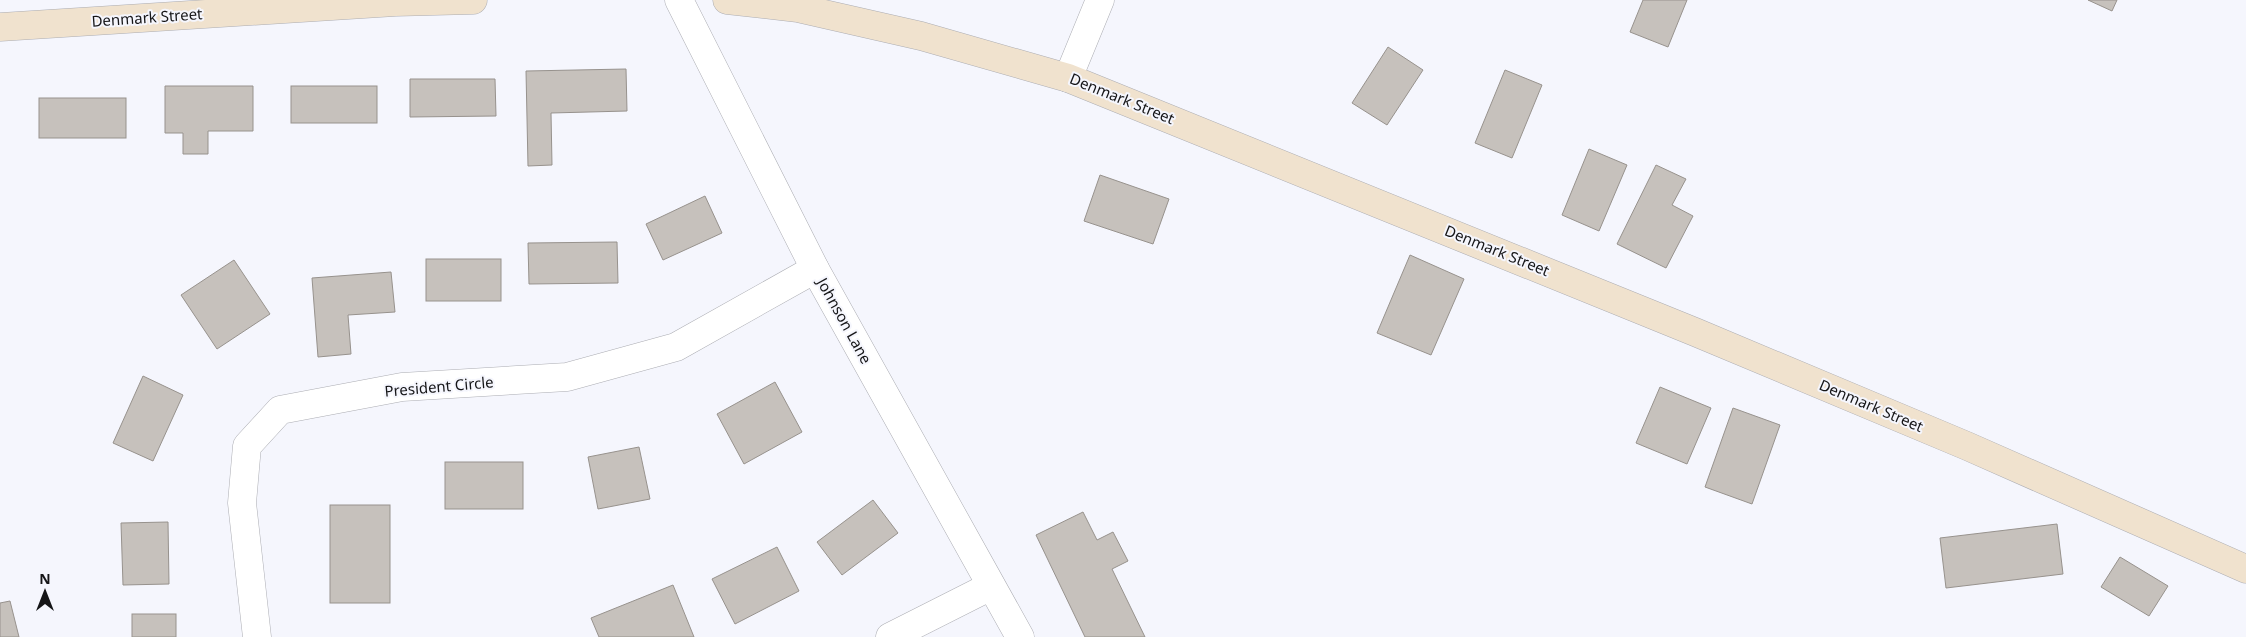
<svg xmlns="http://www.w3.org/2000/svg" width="2246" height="637" font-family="'Noto Sans',sans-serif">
<rect width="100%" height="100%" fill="#f5f6fd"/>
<g fill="#c6c1bc" stroke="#97928d">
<polygon points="1643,0 1687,0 1668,47 1630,32"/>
<polygon points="2088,0 2117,0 2112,11"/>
<polygon points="1388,47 1423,70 1387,125 1352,103"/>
<polygon points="626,69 627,111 551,113 552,165 528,166 526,71"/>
<polygon points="1505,70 1542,85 1512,158 1475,143"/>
<polygon points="410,79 495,79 496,116 410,117"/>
<polygon points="165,86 253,86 253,131 208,131 208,154 183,154 183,133 165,133"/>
<rect x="291" y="86" width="86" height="37"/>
<rect x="39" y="98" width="87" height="40"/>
<polygon points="1589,149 1627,165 1599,231 1562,215"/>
<polygon points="1656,165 1686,179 1672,205 1693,216 1666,268 1617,244"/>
<polygon points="1100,175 1169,199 1153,244 1084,221"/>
<polygon points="705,196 722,233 663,260 646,224"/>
<polygon points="617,242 618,283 529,284 528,243"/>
<polygon points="1410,255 1464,279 1431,355 1377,333"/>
<rect x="426" y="259" width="75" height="42"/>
<polygon points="234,260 270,314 217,349 181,295"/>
<polygon points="391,272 395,312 348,315 351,354 318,357 312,278"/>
<polygon points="143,376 183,395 153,461 113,443"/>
<polygon points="775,382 802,432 744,464 717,414"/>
<polygon points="1660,387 1711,408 1687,464 1636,443"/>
<polygon points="1733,408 1780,425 1752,504 1705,487"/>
<polygon points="639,447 650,499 598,509 588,457"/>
<rect x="445" y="462" width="78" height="47"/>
<polygon points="873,500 898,533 842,575 817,542"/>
<rect x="330" y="505" width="60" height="98"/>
<polygon points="1083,512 1097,540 1113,532 1128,561 1112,569 1145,637 1085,637 1036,535"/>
<polygon points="168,522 169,584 123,585 121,523"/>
<polygon points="2057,524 2063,574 1946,588 1940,538"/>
<polygon points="777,547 799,591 735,624 712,579"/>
<polygon points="2120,557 2168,586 2149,616 2101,587"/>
<polygon points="673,585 694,637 599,637 591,618"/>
<polygon points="10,601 19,637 0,637 0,603"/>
<rect x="132" y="614" width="44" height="23"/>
</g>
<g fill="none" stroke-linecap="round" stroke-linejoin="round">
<defs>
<g id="street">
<polyline points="679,0 815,269 1020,637"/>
<polyline points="1068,78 1100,0"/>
<polyline points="257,637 242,503 247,446 280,410 402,387 567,377 676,347 815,269"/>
<polyline points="890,637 991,586"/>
</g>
<g id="secondary">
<polyline points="727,0 798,8 921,36 1068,78 1695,332 1967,446 2246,569"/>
<polyline points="0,27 395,2 473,0"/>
</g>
</defs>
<use href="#street" stroke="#acadb3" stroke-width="29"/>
<use href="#secondary" stroke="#acadb3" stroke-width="29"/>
<use href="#street" stroke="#fff" stroke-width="28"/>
<use href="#secondary" stroke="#f0e2ce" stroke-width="28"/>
</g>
<g text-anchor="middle" stroke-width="4" stroke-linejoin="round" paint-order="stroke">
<g font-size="15" fill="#151517" stroke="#f5f6fd">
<text transform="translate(147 18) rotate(-4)" y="5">Denmark Street</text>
<text transform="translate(1122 99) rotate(22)" y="5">Denmark Street</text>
<text transform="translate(1497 251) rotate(22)" y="5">Denmark Street</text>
<text transform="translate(844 321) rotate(61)" y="5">Johnson Lane</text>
<text transform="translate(439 387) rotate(-5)" y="5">President Circle</text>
<text transform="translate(1871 406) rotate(23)" y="5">Denmark Street</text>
</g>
</g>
<g transform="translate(45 592)" stroke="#f5f6fd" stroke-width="4" paint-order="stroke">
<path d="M0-4L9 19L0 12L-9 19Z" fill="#151517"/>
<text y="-8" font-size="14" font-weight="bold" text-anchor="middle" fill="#151517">N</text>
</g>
</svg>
